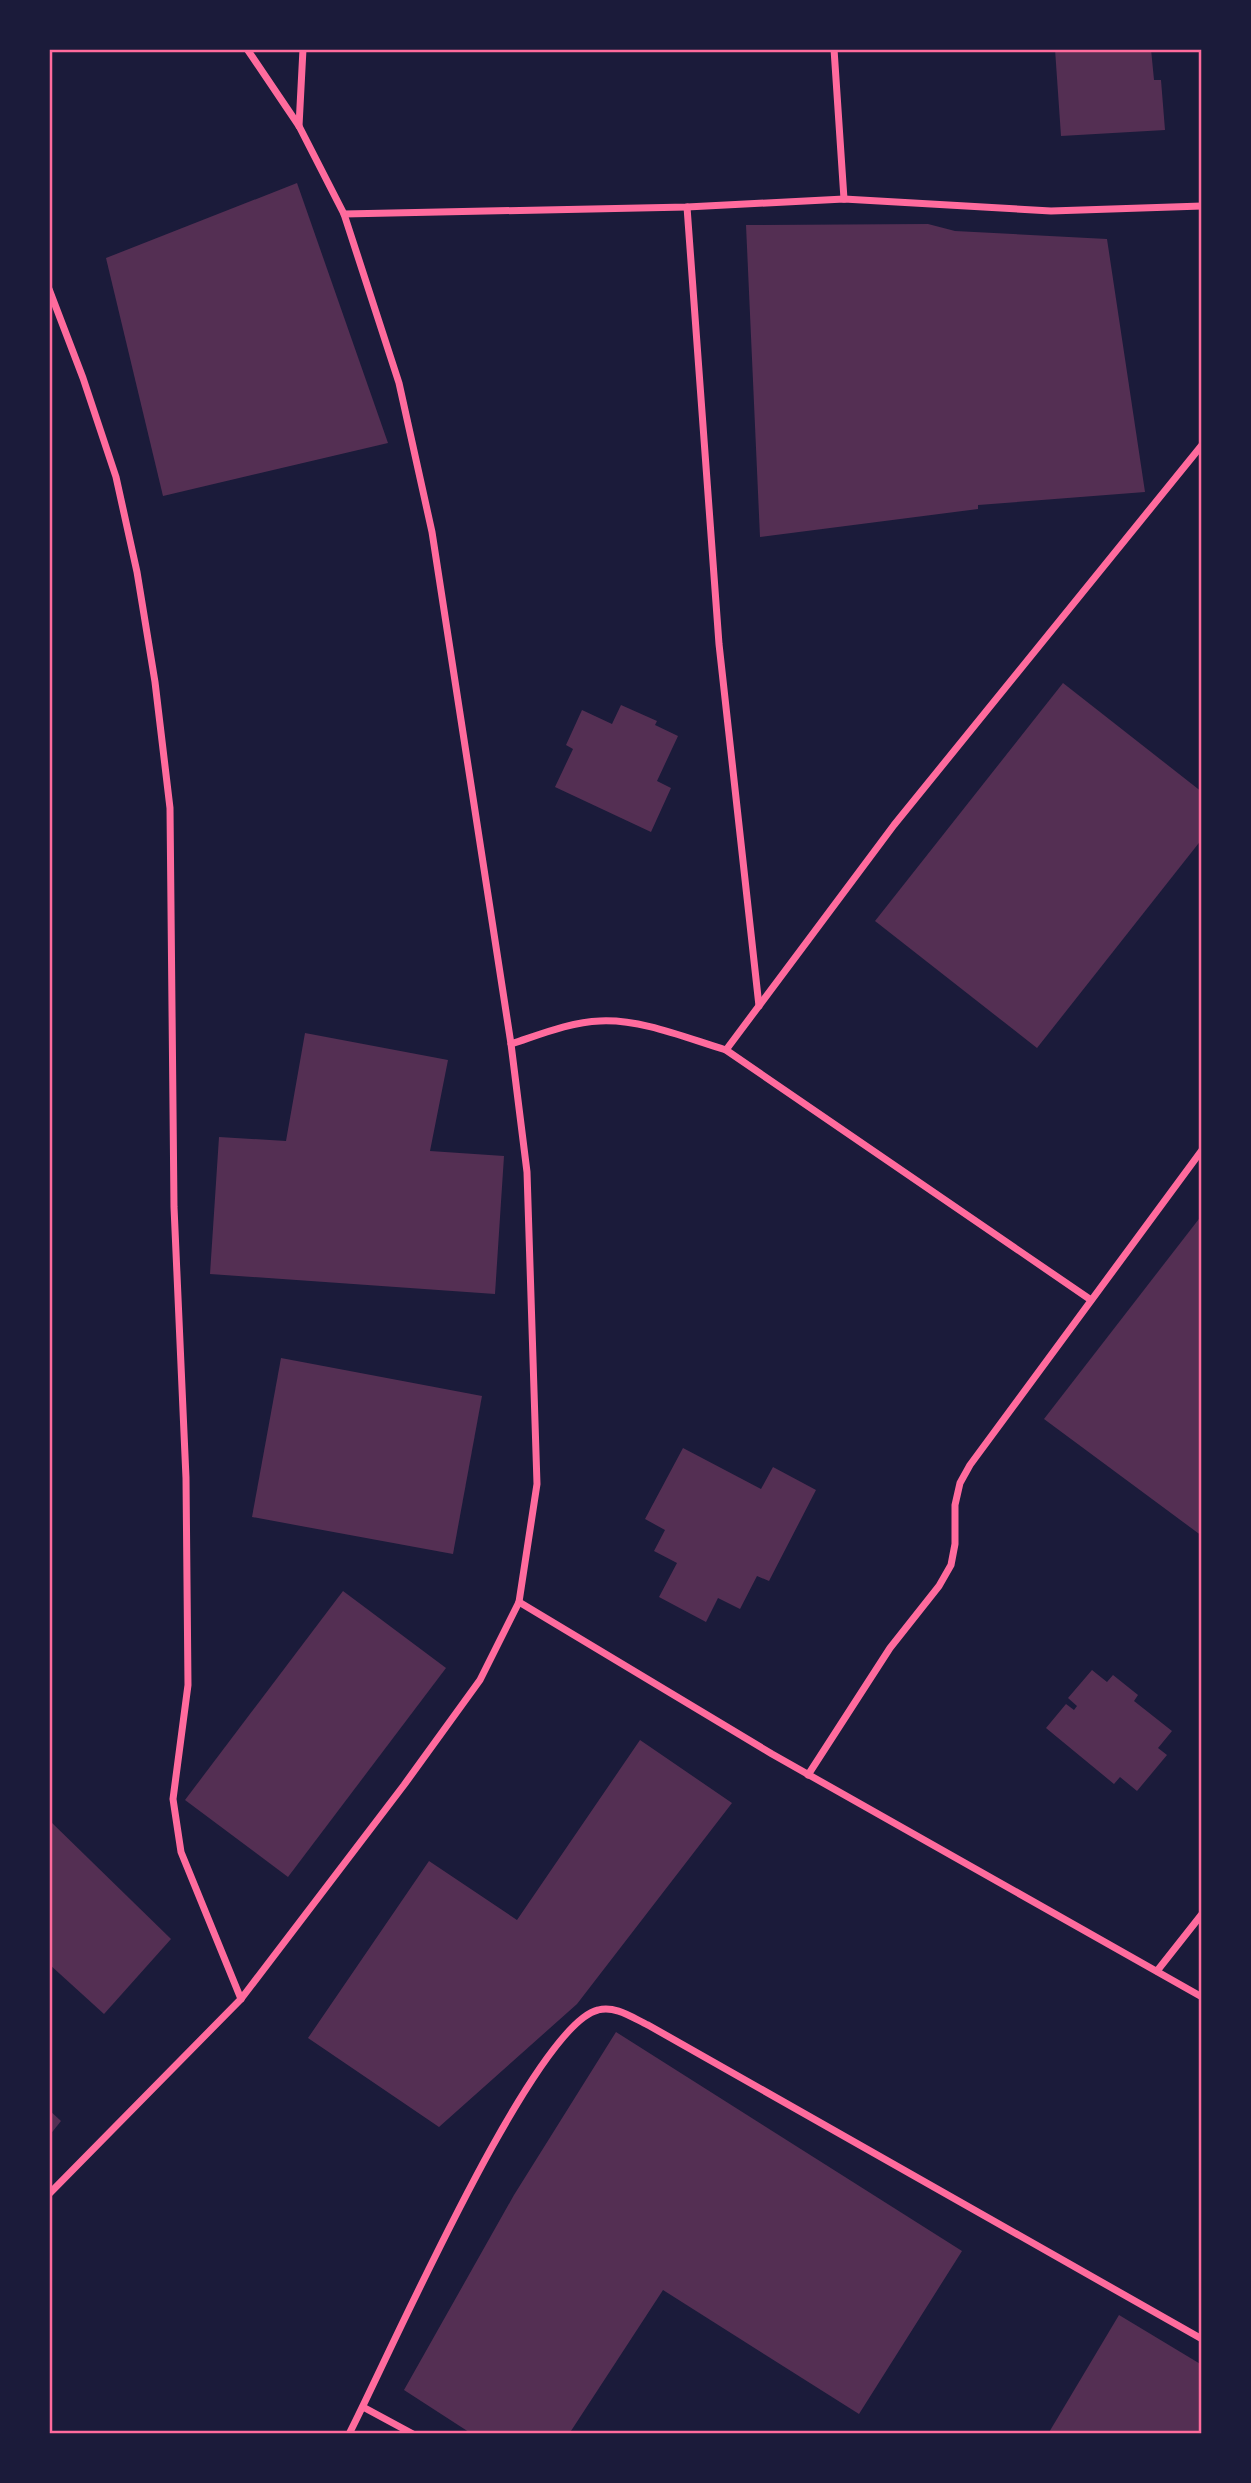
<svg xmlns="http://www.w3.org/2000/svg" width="1251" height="2483" font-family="'Fira Sans Condensed',sans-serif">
<rect width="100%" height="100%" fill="#1b1b3a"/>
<g fill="#542f53">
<polygon points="1055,49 1151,49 1154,80 1161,80 1165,130 1061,136"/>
<polygon points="297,183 388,443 163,496 106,258"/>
<polygon points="928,224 955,231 1107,239 1145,492 978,505 978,509 760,537 746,225"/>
<polygon points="1063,683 1202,792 1202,839 1037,1048 875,921"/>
<polygon points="621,705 657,721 655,725 678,736 657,781 671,788 651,832 555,787 573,749 566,745 582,710 612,724"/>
<polygon points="305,1033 448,1060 430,1151 504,1156 495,1294 210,1274 219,1137 286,1141"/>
<polygon points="1202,1215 1202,1536 1044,1419"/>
<polygon points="281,1358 482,1396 453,1554 252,1517"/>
<polygon points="683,1448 761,1489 773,1467 816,1490 769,1581 757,1576 740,1609 718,1598 706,1622 659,1597 677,1563 654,1551 665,1530 645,1519"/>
<polygon points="343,1591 446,1668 288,1877 185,1800"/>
<polygon points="1092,1670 1107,1682 1113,1675 1138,1695 1134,1701 1172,1731 1158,1748 1167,1755 1137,1791 1120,1777 1114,1784 1046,1728 1066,1704 1074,1710 1077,1706 1068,1698"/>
<polygon points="640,1740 732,1803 577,2004 439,2127 308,2038 429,1861 517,1920"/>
<polygon points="49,1820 171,1939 104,2014 49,1964"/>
<polygon points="616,2032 962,2251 859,2414 663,2290 569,2434 472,2434 404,2390 514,2195"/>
<polygon points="49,2110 61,2121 49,2136"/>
<polygon points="1119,2315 1202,2365 1202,2434 1048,2434"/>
</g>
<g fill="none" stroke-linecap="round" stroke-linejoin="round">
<g stroke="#ff6b9d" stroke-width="7">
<polyline points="834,49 844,199"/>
<polyline points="299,126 303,49"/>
<polyline points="687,207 719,644 759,1006"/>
<polyline points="344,214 687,207 844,199 1051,211 1202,206"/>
<polyline points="49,289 83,378 116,477 137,572 155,682 170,808 174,1207 186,1478 188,1685 173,1799 181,1852 241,1999"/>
<path d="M511,1044C539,1035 570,1022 600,1021C642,1019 686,1038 726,1050L894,825L1202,445"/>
<polyline points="726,1050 1091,1300"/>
<polyline points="519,1602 772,1754 1202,1997"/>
<polyline points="808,1775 890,1648 939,1586 951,1565 955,1544 955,1505 960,1483 970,1465 1202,1150"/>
<polyline points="1157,1971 1202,1914"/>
<polyline points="49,2194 241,1999 404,1785 480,1680 519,1602 537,1484 527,1172 511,1044 432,532 399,383 344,214 299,126 247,49"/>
<polyline points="363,2407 413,2434"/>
<path d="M349,2434C386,2363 533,2025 598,2010C615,2005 633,2018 648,2025L1202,2339"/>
</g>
</g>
<rect width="1251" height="2483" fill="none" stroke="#1b1b3a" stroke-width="102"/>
<rect x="51" y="51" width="1149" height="2381" fill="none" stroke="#ff6b9d" stroke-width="2.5"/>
</svg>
